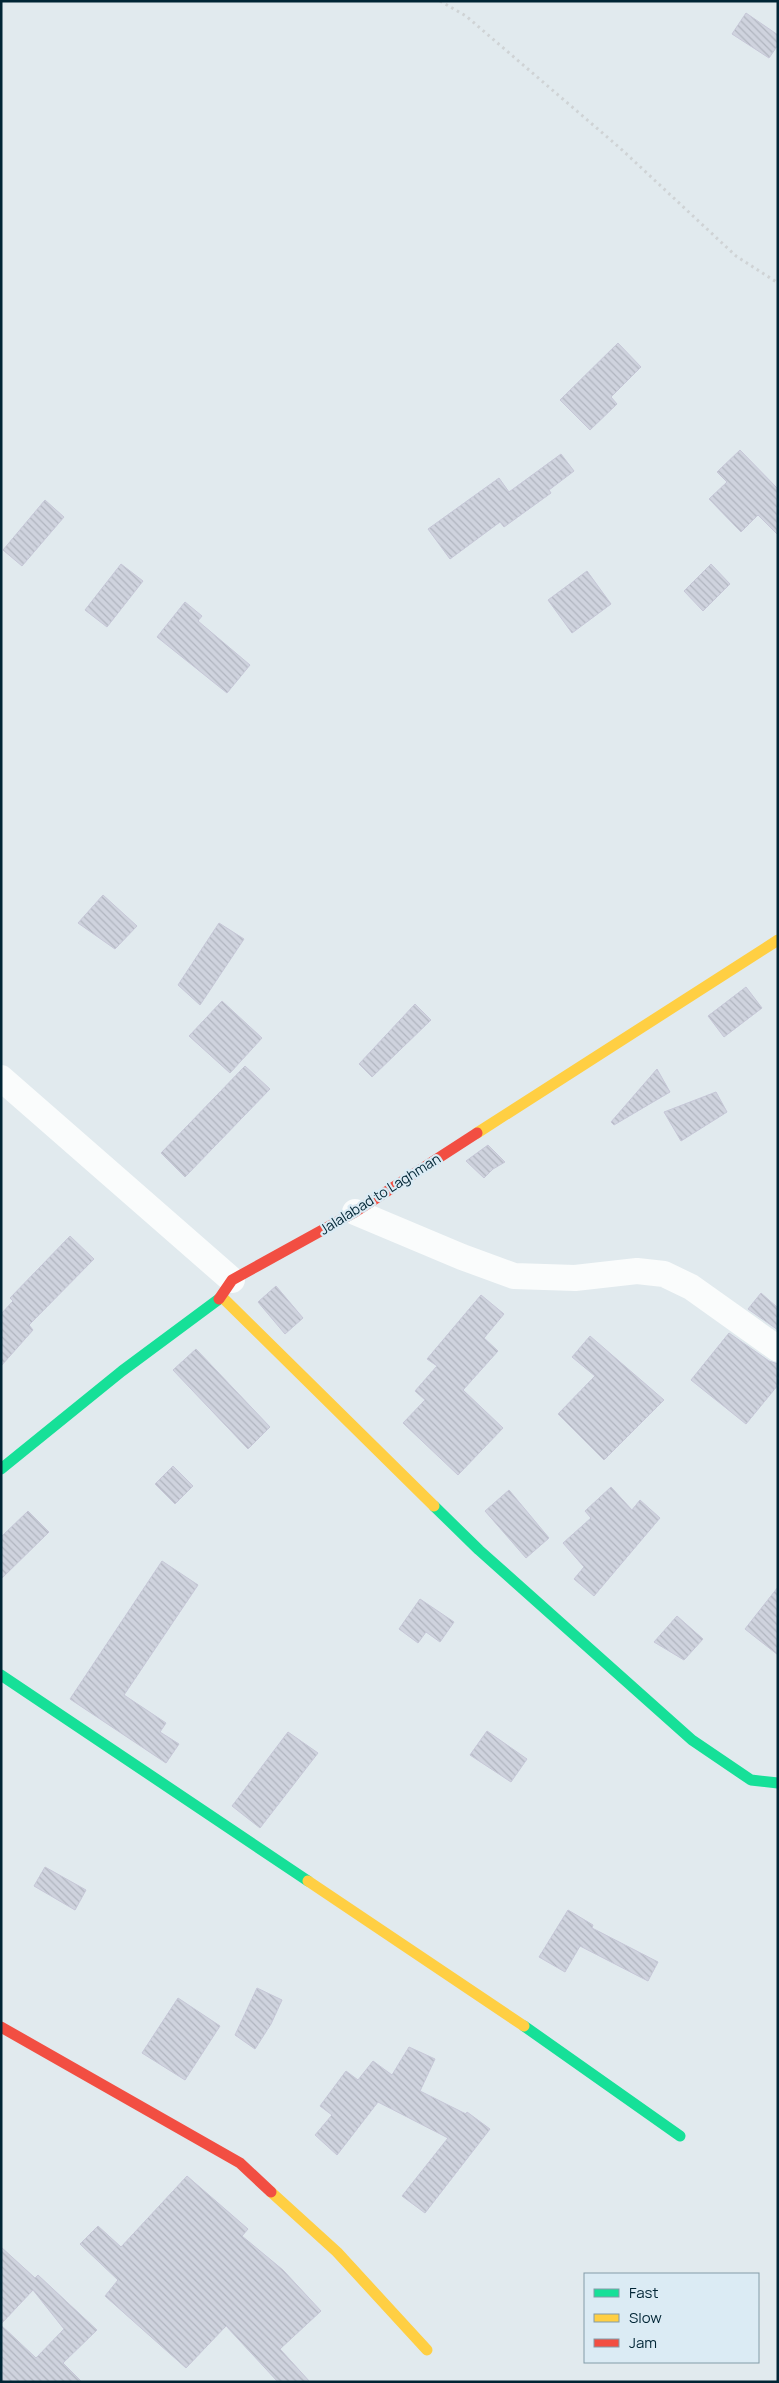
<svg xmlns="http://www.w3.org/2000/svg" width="779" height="2383" font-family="Manrope,sans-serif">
<defs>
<pattern id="building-back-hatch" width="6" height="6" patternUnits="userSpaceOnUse" patternTransform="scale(1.25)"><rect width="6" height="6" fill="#cfd3de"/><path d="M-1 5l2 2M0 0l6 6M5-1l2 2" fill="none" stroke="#b0b5bf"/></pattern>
</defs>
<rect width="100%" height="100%" fill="#e1eaee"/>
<g fill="url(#building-back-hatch)" stroke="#c6c7d7">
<polygon points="746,13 778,35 778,45 769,58 732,34"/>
<polygon points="618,343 641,367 611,397 617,404 590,430 560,400"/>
<polygon points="740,450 778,489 778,535 758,515 741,532 709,499 727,482 717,472"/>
<polygon points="561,454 574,471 549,490 551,493 504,527 500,522 450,559 428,529 499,478 509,492"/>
<polygon points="45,500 64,517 22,566 3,550"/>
<polygon points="121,564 143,581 107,627 85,610"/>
<polygon points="711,564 730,584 703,611 684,591"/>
<polygon points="587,571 611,604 572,633 548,600"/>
<polygon points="185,602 202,616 198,621 250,665 227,693 157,637"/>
<polygon points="103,895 137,926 115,949 78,923"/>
<polygon points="219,923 244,939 200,1005 178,985"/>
<polygon points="746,987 762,1008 724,1037 708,1016"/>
<polygon points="222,1001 262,1038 230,1073 189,1036"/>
<polygon points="415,1004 431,1020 372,1077 359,1064"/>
<polygon points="245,1066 270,1089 185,1177 161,1153"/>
<polygon points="657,1069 670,1092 614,1125 611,1122"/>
<polygon points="716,1092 727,1112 681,1141 664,1112"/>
<polygon points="488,1145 505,1162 493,1169 484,1178 466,1161"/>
<polygon points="70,1236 94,1259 29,1325 33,1330 1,1366 1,1314 13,1301 10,1298"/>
<polygon points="276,1286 303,1318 285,1334 258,1302"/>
<polygon points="761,1293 778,1308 778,1330 748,1309"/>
<polygon points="481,1295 504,1314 484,1338 498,1351 463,1390 503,1428 458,1475 403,1423 425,1400 415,1391 437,1366 427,1359"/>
<polygon points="729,1333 769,1361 778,1364 778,1385 746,1424 691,1380"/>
<polygon points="590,1336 664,1400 604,1460 558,1414 595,1376 572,1357"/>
<polygon points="196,1349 270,1427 248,1449 173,1370"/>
<polygon points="173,1466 193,1486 175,1504 155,1484"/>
<polygon points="611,1487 632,1510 640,1500 660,1518 594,1596 574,1579 584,1567 563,1543 591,1518 585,1511"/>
<polygon points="509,1490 549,1538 526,1558 485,1511"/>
<polygon points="28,1511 49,1532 1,1579 1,1537"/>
<polygon points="162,1561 198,1585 124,1695 166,1723 160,1732 179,1744 166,1763 70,1699"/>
<polygon points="778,1587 778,1655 745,1629"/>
<polygon points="420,1599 454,1622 440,1642 426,1632 418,1643 399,1629"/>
<polygon points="677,1616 703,1639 684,1660 654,1642"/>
<polygon points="487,1731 527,1759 511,1782 470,1755"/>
<polygon points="288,1732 318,1753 260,1828 232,1806"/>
<polygon points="45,1867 86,1890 75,1910 34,1886"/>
<polygon points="568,1910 593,1925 592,1928 658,1962 648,1981 580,1946 565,1972 539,1957"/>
<polygon points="257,1988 282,2000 271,2024 255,2049 235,2035"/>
<polygon points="178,1998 220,2026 185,2080 142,2053"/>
<polygon points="409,2047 435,2059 420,2091 466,2114 467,2112 490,2129 425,2213 402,2196 448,2138 378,2102 337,2155 315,2135 332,2115 320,2106 346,2071 358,2080 373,2061 392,2075"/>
<polygon points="187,2176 248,2229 242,2236 283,2270 321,2311 280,2349 310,2382 278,2382 226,2326 186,2368 105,2296 118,2280 80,2244 98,2226 121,2247"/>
<polygon points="1,2247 35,2278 38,2275 97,2330 63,2363 82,2382 1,2382 1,2325 36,2358 64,2329 33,2290 1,2324"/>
</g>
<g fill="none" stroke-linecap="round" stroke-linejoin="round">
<polyline stroke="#cfd3d5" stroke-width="3" stroke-dasharray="2.5 4" stroke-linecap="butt" points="440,1 466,16 620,148 736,256 778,283"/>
<g stroke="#fafcfc" stroke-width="26">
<polyline points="1,1078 232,1280"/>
<polyline points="355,1212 462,1257 514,1276 575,1278 637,1271 664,1274 691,1287 778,1349"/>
</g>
<g stroke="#16e098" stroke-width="11">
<polyline points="1,1469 122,1371 219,1299"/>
<polyline points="434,1506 479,1550 692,1740 751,1780 778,1783"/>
<polyline points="1,1675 308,1881"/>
<polyline points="524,2026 680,2136"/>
</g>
<g stroke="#ffcf43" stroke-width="11">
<polyline points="477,1133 778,940"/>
<polyline points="222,1297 434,1506"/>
<polyline points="308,1881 524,2026"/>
<polyline points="271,2192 337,2252 427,2350"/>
</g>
<g stroke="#f24e42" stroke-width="11">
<polyline points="219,1299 232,1280 355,1212 477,1133"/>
<polyline points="1,2027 240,2163 271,2192"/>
</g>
</g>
<g text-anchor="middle" stroke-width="4.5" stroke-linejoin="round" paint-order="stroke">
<g font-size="14" fill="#002535" stroke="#dbebf4">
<text transform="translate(380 1194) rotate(-32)" y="5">Jalalabad to Laghman</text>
</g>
</g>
<rect width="779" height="2383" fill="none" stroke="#002535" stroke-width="5"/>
<rect x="584" y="2273" width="175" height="90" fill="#dbebf4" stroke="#839ca8"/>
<rect x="594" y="2289" width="25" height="8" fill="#16e098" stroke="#839ca8"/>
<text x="629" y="2298" font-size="15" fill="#002535">Fast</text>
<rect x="594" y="2314" width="25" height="8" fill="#ffcf43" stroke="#839ca8"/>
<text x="629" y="2323" font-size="15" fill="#002535">Slow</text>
<rect x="594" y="2339" width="25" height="8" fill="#f24e42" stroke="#839ca8"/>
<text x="629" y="2348" font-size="15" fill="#002535">Jam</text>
</svg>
